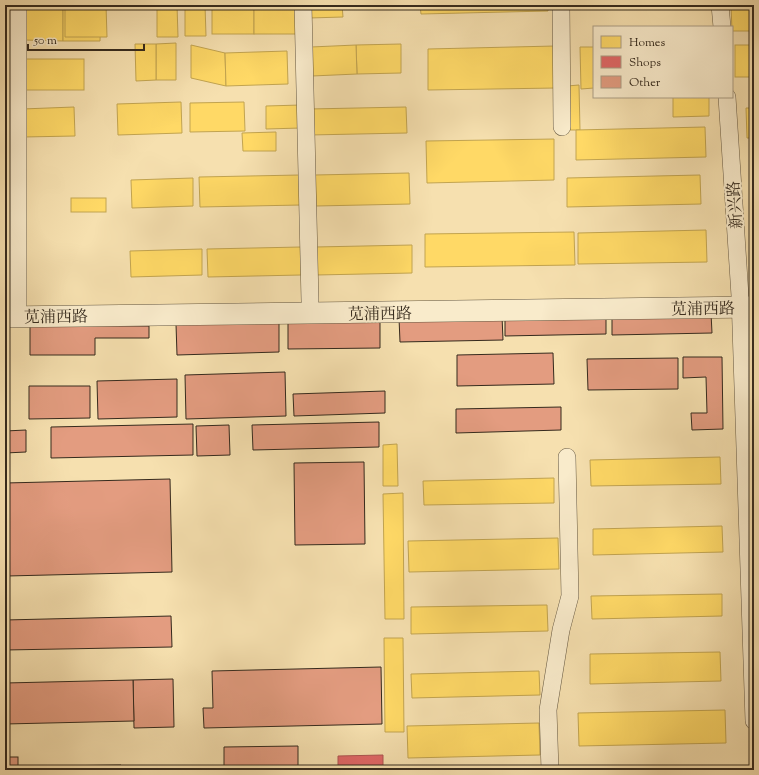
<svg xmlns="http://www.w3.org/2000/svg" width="759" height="775" font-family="'Sorts Mill Goudy','Noto Serif SC',serif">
<rect width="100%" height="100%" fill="#f6e0af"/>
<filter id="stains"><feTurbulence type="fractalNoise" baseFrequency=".005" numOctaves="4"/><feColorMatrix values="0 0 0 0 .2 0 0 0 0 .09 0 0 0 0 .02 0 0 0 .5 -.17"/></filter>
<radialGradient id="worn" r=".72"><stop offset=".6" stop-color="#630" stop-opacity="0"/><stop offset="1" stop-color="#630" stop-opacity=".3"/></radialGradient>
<g fill="#ffd966" stroke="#c2a450">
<rect x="5" y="5" width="8" height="20"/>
<polygon points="23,5 65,5 65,37 23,38"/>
<polygon points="26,5 63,5 63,41 25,40"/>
<polygon points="63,5 101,5 100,41 63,41"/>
<polygon points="65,5 106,5 107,37 65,37"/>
<polygon points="157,5 177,5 178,37 157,37"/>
<polygon points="185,5 205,5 206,36 185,36"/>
<rect x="212" y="5" width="42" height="29"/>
<rect x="254" y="5" width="42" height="29"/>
<polygon points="309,5 342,5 343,17 309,18"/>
<polygon points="420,5 548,5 548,11 421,14"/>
<polygon points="572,5 699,5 699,6 572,9"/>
<polygon points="731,5 754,5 754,31 732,31"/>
<polygon points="5,42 8,42 7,71 5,71"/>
<polygon points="176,43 176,80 156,80 156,44"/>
<polygon points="135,44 156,44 156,80 136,81"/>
<polygon points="401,44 401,73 357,74 356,45"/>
<polygon points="191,45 225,53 226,86 191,78"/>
<polygon points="356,45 357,74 312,76 311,47"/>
<rect x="735" y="45" width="19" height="32"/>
<polygon points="555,46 556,88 428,90 428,49"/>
<polygon points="580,47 594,47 594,88 581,89"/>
<polygon points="287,51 288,84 226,86 225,53"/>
<rect x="26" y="59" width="58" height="31"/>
<polygon points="579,85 580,130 568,130 567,86"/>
<rect x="5" y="93" width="3" height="26"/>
<polygon points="673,97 709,97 709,116 673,117"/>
<polygon points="181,102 182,133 118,135 117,104"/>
<polygon points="244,102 245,131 190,132 190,103"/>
<polygon points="301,105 301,128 266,129 266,106"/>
<polygon points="74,107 75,136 23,137 22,109"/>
<polygon points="406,107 407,133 309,135 309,109"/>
<polygon points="746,108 754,108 754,138 747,138"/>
<polygon points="705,127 706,157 576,160 576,130"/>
<polygon points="276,132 276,151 243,151 242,133"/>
<polygon points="554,139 554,180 427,183 426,141"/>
<polygon points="751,165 754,165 754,193 752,193"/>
<polygon points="409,173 410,204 316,206 315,175"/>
<polygon points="300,175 301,205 200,207 199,177"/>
<polygon points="700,175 701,204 567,207 567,178"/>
<polygon points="193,178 193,206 132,208 131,180"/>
<rect x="71" y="198" width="35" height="14"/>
<polygon points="706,230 707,262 578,264 578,233"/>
<polygon points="574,232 575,265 425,267 425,234"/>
<polygon points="412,245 412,273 316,275 315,247"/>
<polygon points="301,247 301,275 208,277 207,249"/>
<polygon points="202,249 202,275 131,277 130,251"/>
<polygon points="397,444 398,486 383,486 383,445"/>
<polygon points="720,457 721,484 591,486 590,460"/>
<polygon points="554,478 554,503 424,505 423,481"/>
<polygon points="403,493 404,619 385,619 383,494"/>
<polygon points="722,526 723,552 593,555 593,529"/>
<polygon points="558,538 559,569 409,572 408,541"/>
<polygon points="722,594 722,616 592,619 591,596"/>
<polygon points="547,605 548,631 411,634 411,607"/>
<polygon points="384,638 403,638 404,732 385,732"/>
<polygon points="720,652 721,681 590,684 590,654"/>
<polygon points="539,671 540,695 412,698 411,674"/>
<polygon points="725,710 726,743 579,746 578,713"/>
<polygon points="539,723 540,755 408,758 407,726"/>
</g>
<polygon fill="#e06666" stroke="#ad5450" points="383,755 383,770 338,770 338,756"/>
<g fill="#e39c80" stroke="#352a1d">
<polygon points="711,313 712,333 612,335 612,316"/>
<polygon points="606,314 606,334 505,336 505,316"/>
<polygon points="502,316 503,340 400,342 399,318"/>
<polygon points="380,318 380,348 288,349 288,319"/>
<polygon points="279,321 279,352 177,355 176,324"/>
<polygon points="30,325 149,326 149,338 95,338 95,355 30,355"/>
<polygon points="553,353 554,384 457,386 457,355"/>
<polygon points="683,357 722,357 723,429 692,430 691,413 707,413 706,377 683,378"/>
<polygon points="678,358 678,389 588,390 587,359"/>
<polygon points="285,372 286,416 186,419 185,375"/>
<polygon points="177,379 177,417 98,419 97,381"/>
<polygon points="29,386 90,386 90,418 29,419"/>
<polygon points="385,391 385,413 294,416 293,394"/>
<polygon points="561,407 561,430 456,433 456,409"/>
<polygon points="379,422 379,447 253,450 252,425"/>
<polygon points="193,424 193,455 51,458 51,427"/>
<polygon points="229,425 230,455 197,456 196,426"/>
<polygon points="26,430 26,452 5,453 5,431"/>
<polygon points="364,462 365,544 295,545 294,463"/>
<polygon points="170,479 172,572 7,576 5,483"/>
<polygon points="171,616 172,647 5,650 5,620"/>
<polygon points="381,667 382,724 204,728 203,708 213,708 212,671"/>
<polygon points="173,679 174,727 134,728 133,680"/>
<polygon points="133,680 134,721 5,724 5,683"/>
<polygon points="298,746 298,770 224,770 224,747"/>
<rect x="5" y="757" width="13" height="13"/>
<polygon points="121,765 121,770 49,770 49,766"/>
</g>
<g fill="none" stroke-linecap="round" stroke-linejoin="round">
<defs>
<g id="minor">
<polyline points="18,5 18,305"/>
<polyline points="303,5 310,301"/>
<polyline points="561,5 562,127"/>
<polyline points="720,5 722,27"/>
<polyline points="727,97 740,296 754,721"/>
<polyline points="550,770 548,710 561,630 570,596 567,457"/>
</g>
<polyline id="tertiary" points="5,317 754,307"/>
</defs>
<use href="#minor" stroke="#655842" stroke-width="18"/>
<use href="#tertiary" stroke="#655842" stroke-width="22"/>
<use href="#minor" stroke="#f9ebcb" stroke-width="17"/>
<use href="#tertiary" stroke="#f9ebcb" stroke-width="21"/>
</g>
<g text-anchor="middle" stroke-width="4" stroke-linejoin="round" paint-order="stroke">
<g font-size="16" fill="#352a1d" stroke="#f9ebcb">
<text transform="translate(734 205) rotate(-94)" y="6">新兴路</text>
<text transform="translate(703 308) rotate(-1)" y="6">苋浦西路</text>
<text transform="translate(380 313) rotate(-1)" y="6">苋浦西路</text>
<text transform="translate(56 316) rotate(-1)" y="6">苋浦西路</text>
</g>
</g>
<rect width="759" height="775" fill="none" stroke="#f6e0af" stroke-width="20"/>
<rect x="6" y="6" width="747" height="763" fill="none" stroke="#352a1d" stroke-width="2"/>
<rect x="10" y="10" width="739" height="755" fill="none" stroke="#352a1d"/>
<rect x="593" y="26" width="140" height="72" fill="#f9ebcb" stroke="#ab9e85"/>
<rect x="601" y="36" width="20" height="12" fill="#ffd966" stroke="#ab9e85"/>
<text x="629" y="46" font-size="12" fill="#352a1d">Homes</text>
<rect x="601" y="56" width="20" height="12" fill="#e06666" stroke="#ab9e85"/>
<text x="629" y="66" font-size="12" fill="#352a1d">Shops</text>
<rect x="601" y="76" width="20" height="12" fill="#e39c80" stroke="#ab9e85"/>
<text x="629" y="86" font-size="12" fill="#352a1d">Other</text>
<path d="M28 44v6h116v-6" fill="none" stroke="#352a1d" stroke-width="2"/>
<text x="34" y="44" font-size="12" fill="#352a1d" stroke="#f9ebcb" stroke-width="3" paint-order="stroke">50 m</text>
<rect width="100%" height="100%" filter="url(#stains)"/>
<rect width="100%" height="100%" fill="url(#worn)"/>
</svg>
